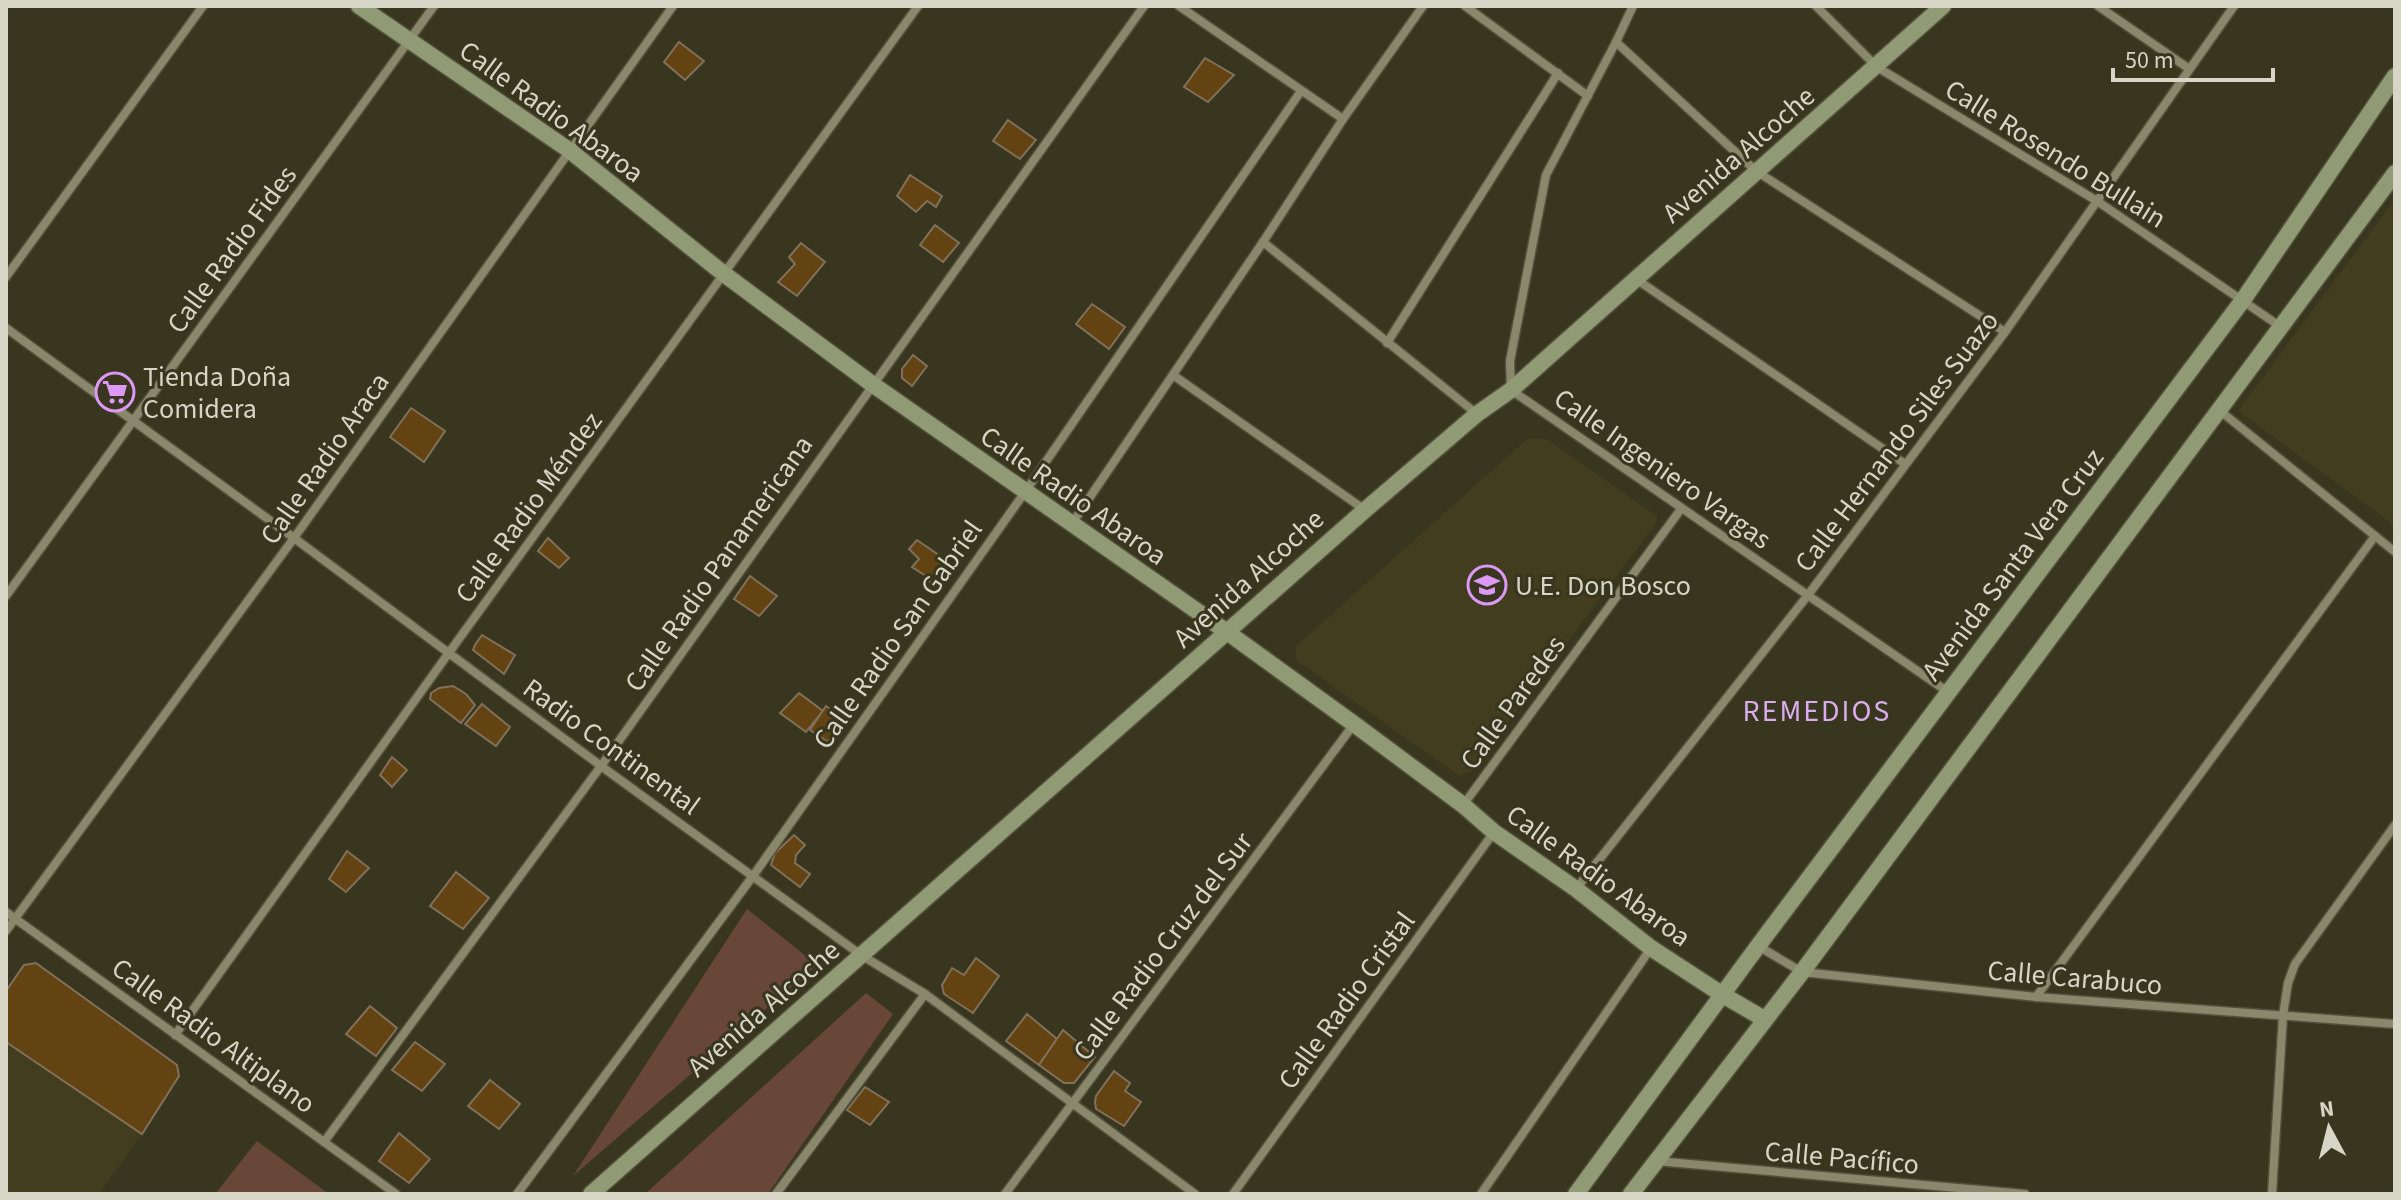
<svg xmlns="http://www.w3.org/2000/svg" width="2401" height="1200" font-family="'Source Sans 3',sans-serif">
<rect width="100%" height="100%" fill="#38361e"/>
<g fill="#413d1e">
<polygon points="2395,199 2395,526 2238,411"/>
<polygon points="1527,439 1547,439 1657,516 1656,523 1471,772 1459,776 1296,660 1296,646"/>
<polygon points="6,1042 142,1134 99,1194 6,1194"/>
</g>
<g fill="#684739">
<polygon points="747,909 817,965 573,1176"/>
<polygon points="866,993 893,1014 768,1194 645,1194"/>
<polygon points="257,1141 329,1194 215,1194"/>
</g>
<g fill="#644312" stroke="#81705b" stroke-width="2">
<polygon points="679,42 704,61 685,80 664,62"/>
<polygon points="1205,58 1234,75 1208,102 1184,87"/>
<polygon points="1008,120 1036,140 1020,159 993,141"/>
<polygon points="910,175 942,196 936,207 927,201 916,212 897,196"/>
<polygon points="935,225 959,243 943,262 920,245"/>
<polygon points="801,243 825,262 797,296 778,282 795,264 789,257"/>
<polygon points="1092,304 1125,327 1109,349 1076,324"/>
<polygon points="913,355 927,366 912,386 902,378 902,369"/>
<polygon points="411,408 445,431 424,462 390,437"/>
<polygon points="548,538 569,558 559,568 538,551"/>
<polygon points="917,540 956,567 938,589 929,581 929,578 912,567 919,559 909,549"/>
<polygon points="750,576 777,596 759,616 734,599"/>
<polygon points="482,635 515,655 504,674 473,650 475,645"/>
<polygon points="453,686 466,694 475,705 461,723 430,699 431,693 439,688"/>
<polygon points="799,693 823,711 806,732 780,713"/>
<polygon points="482,704 510,727 496,746 465,724"/>
<polygon points="826,706 845,720 828,742 810,730"/>
<polygon points="392,757 407,770 392,787 380,775"/>
<polygon points="794,835 805,845 796,855 795,863 810,874 800,887 771,865 775,853"/>
<polygon points="347,851 369,868 346,892 329,879"/>
<polygon points="456,872 489,898 463,929 430,906"/>
<polygon points="976,958 999,976 973,1013 944,994 942,985 952,968 964,975"/>
<polygon points="36,963 177,1065 179,1076 142,1134 6,1042 6,991 24,965"/>
<polygon points="370,1006 397,1028 376,1056 346,1034"/>
<polygon points="1027,1014 1057,1039 1039,1065 1006,1041"/>
<polygon points="1063,1030 1095,1057 1074,1083 1064,1083 1039,1065"/>
<polygon points="415,1042 445,1064 422,1091 392,1070"/>
<polygon points="1114,1071 1130,1083 1125,1091 1141,1102 1124,1126 1096,1109 1095,1102 1096,1096"/>
<polygon points="490,1080 520,1104 499,1129 468,1106"/>
<polygon points="865,1087 889,1102 870,1125 847,1110"/>
<polygon points="399,1133 430,1159 409,1183 379,1161"/>
</g>
<g fill="none" stroke-linecap="round" stroke-linejoin="round">
<defs>
<g id="street">
<polyline points="1179,6 1343,119"/>
<polyline points="1465,6 1588,96"/>
<polyline points="1633,6 1616,42 1546,175 1510,361 1511,390 1948,692"/>
<polyline points="1816,6 1877,67 2097,201 2281,327"/>
<polyline points="2098,6 2188,68"/>
<polyline points="1616,42 1756,171 2005,332"/>
<polyline points="1263,242 1477,414"/>
<polyline points="6,277 203,6"/>
<polyline points="1636,279 1905,464"/>
<polyline points="6,328 294,538 601,766 861,955 925,994 1195,1194"/>
<polyline points="1387,343 1558,73"/>
<polyline points="1173,375 1365,510"/>
<polyline points="2219,410 2395,552"/>
<polyline points="1071,525 1263,242 1343,119 1423,6"/>
<polyline points="6,596 434,6"/>
<polyline points="1464,804 1681,509"/>
<polyline points="1576,889 1808,595 2005,332 2234,6"/>
<polyline points="6,912 396,1194"/>
<polyline points="6,931 294,538 673,6"/>
<polyline points="1758,946 1802,972 2036,997 2395,1024"/>
<polyline points="2036,997 2375,536"/>
<polyline points="175,1035 448,654 918,6"/>
<polyline points="324,1142 601,766 1144,6"/>
<polyline points="1656,1161 2025,1194"/>
<polyline points="517,1194 753,876 1025,492 1301,91"/>
<polyline points="776,1194 925,994"/>
<polyline points="1005,1194 1354,724"/>
<polyline points="1233,1194 1494,832"/>
<polyline points="1481,1194 1651,948"/>
<polyline points="2272,1194 2283,1015 2288,983 2295,964 2395,825"/>
</g>
<g id="secondary">
<polyline points="359,6 569,150 724,274 872,384 1227,632 1354,724 1463,805 1494,832 1576,889 1651,948 1723,995 1764,1019"/>
<polyline points="591,1194 1365,510 1477,414 1511,390 1943,6"/>
<polyline points="1576,1194 1758,946 2243,300 2395,76"/>
<polyline points="1631,1194 1802,972 2395,173"/>
</g>
</defs>
<use href="#street" stroke="#53513c" stroke-width="11"/>
<use href="#secondary" stroke="#53513c" stroke-width="19"/>
<use href="#street" stroke="#89876c" stroke-width="8"/>
<use href="#secondary" stroke="#909a74" stroke-width="16"/>
</g>
<defs>
<symbol id="supermarket-ring" viewBox="-11 -11 22 22"><circle r="9.5" fill="#38361e" stroke="#db99f5" stroke-width="1.5"/><path d="M-6-5.5h2.5l.6 2H6L4.5 2H-2.5L-4.4-4H-6ZM-1.5 3.2a1.3 1.3 0 1 0 .1 0ZM3 3.2a1.3 1.3 0 1 0 .1 0Z" fill="#db99f5"/></symbol>
<symbol id="school-ring" viewBox="-11 -11 22 22"><circle r="9.5" fill="#38361e" stroke="#db99f5" stroke-width="1.5"/><path d="M0-5L7-2L0 1L-7-2ZM-4 1L0 2.5L4 1V4Q0 6-4 4Z" fill="#db99f5"/></symbol>
</defs>
<g fill-rule="evenodd">
<use href="#supermarket-ring" x="93" y="370" width="44" height="44"/>
<use href="#school-ring" x="1465" y="563" width="44" height="44"/>
</g>
<g text-anchor="middle" stroke-width="6" stroke-linejoin="round" paint-order="stroke">
<g font-size="28" fill="#d6d5c6" stroke="#38361e">
<text transform="translate(552 111) rotate(36)" y="10">Calle Radio Abaroa</text>
<text transform="translate(2056 153) rotate(32)" y="10">Calle Rosendo Bullain</text>
<text transform="translate(1738 154) rotate(-41)" y="10">Avenida Alcoche</text>
<text transform="translate(231 249) rotate(-54)" y="10">Calle Radio Fides</text>
<text transform="translate(1896 441) rotate(-53)" y="10">Calle Hernando Siles Suazo</text>
<text transform="translate(324 458) rotate(-55)" y="10">Calle Radio Araca</text>
<text transform="translate(1663 468) rotate(35)" y="10">Calle Ingeniero Vargas</text>
<text transform="translate(1074 495) rotate(35)" y="10">Calle Radio Abaroa</text>
<text transform="translate(528 507) rotate(-54)" y="10">Calle Radio Méndez</text>
<text transform="translate(718 563) rotate(-55)" y="10">Calle Radio Panamericana</text>
<text transform="translate(2012 564) rotate(-53)" y="10">Avenida Santa Vera Cruz</text>
<text transform="translate(1248 578) rotate(-42)" y="10">Avenida Alcoche</text>
<text transform="translate(897 634) rotate(-55)" y="10">Calle Radio San Gabriel</text>
<text transform="translate(1512 702) rotate(-54)" y="10">Calle Paredes</text>
<text transform="translate(612 746) rotate(36)" y="10">Radio Continental</text>
<text transform="translate(1599 875) rotate(36)" y="10">Calle Radio Abaroa</text>
<text transform="translate(1162 946) rotate(-53)" y="10">Calle Radio Cruz del Sur</text>
<text transform="translate(2075 977) rotate(5)" y="10">Calle Carabuco</text>
<text transform="translate(1346 1000) rotate(-54)" y="10">Calle Radio Cristal</text>
<text transform="translate(763 1008) rotate(-41)" y="10">Avenida Alcoche</text>
<text transform="translate(214 1035) rotate(36)" y="10">Calle Radio Altiplano</text>
<text transform="translate(1842 1157) rotate(5)" y="10">Calle Pacífico</text>
</g>
<g font-size="28" fill="#d6d5c6" stroke="#38361e" text-anchor="start">
<text x="143" y="386">Tienda Doña<tspan x="143" dy="32">Comidera</tspan></text>
<text x="1515" y="595">U.E. Don Bosco</text>
</g>
<g font-size="30" letter-spacing="2" fill="#d9acec" stroke="#38361e">
<text x="1817" y="721">REMEDIOS</text>
</g>
</g>
<rect width="2401" height="1200" fill="none" stroke="#d6d5c6" stroke-width="16"/>
<g transform="translate(2329 1128) rotate(353)" stroke="#38361e" stroke-width="6" paint-order="stroke">
<path d="M0-6L14 30L0 20L-14 30Z" fill="#d6d5c6"/>
<text y="-12" font-size="22" font-weight="bold" text-anchor="middle" fill="#d6d5c6">N</text>
</g>
<path d="M2113 68v12h160v-12" fill="none" stroke="#d6d5c6" stroke-width="4"/>
<text x="2125" y="68" font-size="24" fill="#d6d5c6" stroke="#38361e" stroke-width="6" paint-order="stroke">50 m</text>
</svg>
